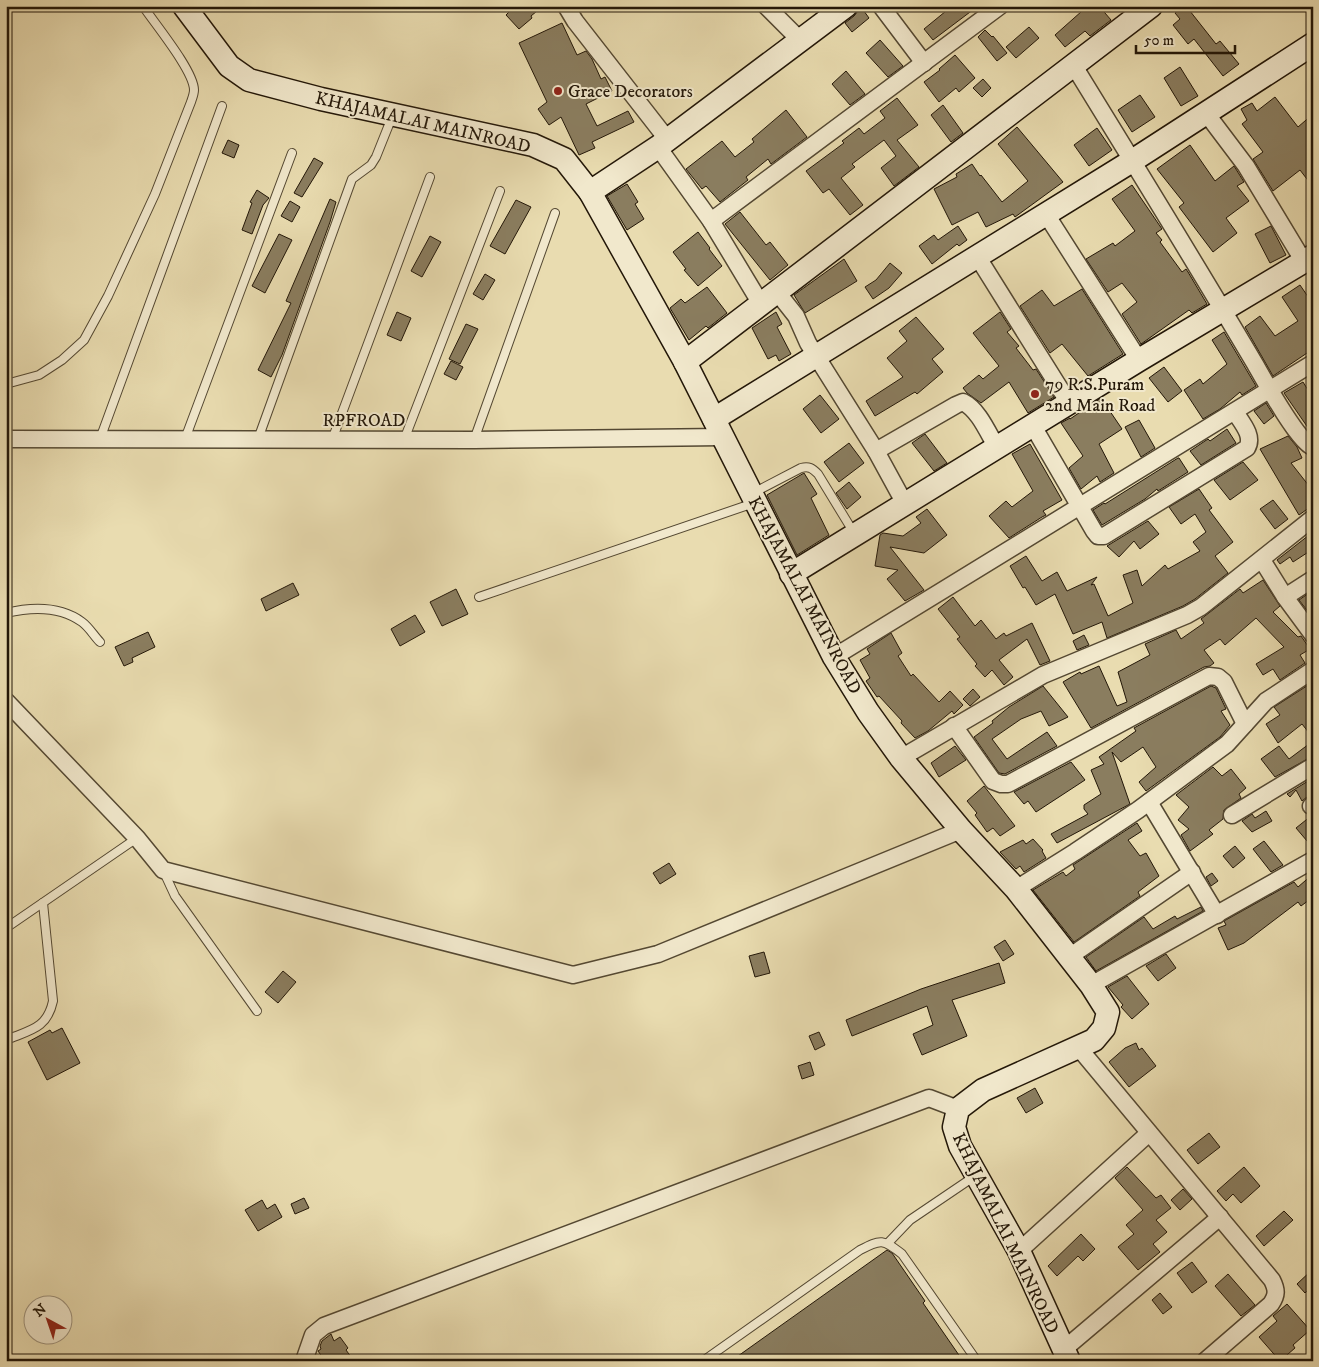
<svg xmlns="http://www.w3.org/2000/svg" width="1319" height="1367" font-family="'IM FELL DW Pica',serif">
<rect width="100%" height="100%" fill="#e9dcb0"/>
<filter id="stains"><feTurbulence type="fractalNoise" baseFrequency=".004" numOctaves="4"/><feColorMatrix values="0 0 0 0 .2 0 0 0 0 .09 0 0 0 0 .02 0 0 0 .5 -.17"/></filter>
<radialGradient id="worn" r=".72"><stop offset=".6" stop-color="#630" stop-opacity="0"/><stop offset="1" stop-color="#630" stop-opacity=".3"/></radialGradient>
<g fill="#8a7d5f" stroke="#231708">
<polygon points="515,6 543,6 531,16 532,18 519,29 506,15"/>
<polygon points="942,6 978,6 933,40 924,29 946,11"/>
<polygon points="1078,6 1099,6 1111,20 1090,36 1085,31 1065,47 1055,35 1082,11"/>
<polygon points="1184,6 1186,6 1216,44 1220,41 1239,64 1223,76 1194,39 1188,44 1173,25 1180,19 1175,13"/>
<polygon points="861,7 869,18 852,32 845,23 854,16"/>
<polygon points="562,23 577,55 586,51 592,59 601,79 605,77 612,91 586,104 597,126 628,111 634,122 592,142 595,148 579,155 561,117 549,125 538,109 547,102 519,43"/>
<polygon points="1029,27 1039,38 1016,58 1006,47"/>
<polygon points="985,30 992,37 993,36 1007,53 997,61 978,37"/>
<polygon points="880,40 903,66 888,77 866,53"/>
<polygon points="955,55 975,78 959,92 956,88 939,102 924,82 940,70 939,69"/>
<polygon points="1180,67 1198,96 1181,106 1164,78"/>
<polygon points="846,71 865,94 850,105 832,84"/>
<polygon points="983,79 991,88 982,97 973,88"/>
<polygon points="1140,95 1155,117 1132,132 1118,110"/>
<polygon points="1275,97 1298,127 1313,114 1313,187 1300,170 1273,191 1253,159 1263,152 1242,124 1247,120 1241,109 1252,103 1257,111"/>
<polygon points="897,98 918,125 897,140 919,167 894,186 881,168 896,156 884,140 852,164 855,167 841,178 863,205 850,215 829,189 823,193 806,171 844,143 842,141 859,128 864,134 885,118 880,111"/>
<polygon points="943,105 963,133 951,142 931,115"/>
<polygon points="786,110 807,137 771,164 768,159 746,177 748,180 720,202 706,186 702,189 686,169 722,141 735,157 754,142 752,139"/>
<polygon points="1017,127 1063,182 1015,217 1013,214 986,227 978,212 952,225 934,189 957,177 956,174 972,164 980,176 981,175 1002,202 1028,181 998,144"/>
<polygon points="1097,128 1112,150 1089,166 1074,145"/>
<polygon points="228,140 239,145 234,158 222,153"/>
<polygon points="1190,145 1215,181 1234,166 1244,182 1237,186 1249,201 1226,218 1237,233 1213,252 1179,207 1184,203 1157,169"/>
<polygon points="314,158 323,163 302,197 294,193"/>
<polygon points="627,184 638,202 635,204 644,219 627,230 607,196"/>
<polygon points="1132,185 1162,229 1156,233 1162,240 1160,242 1182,272 1186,269 1188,272 1207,304 1192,313 1189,310 1141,344 1122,314 1137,302 1122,283 1108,292 1086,259 1113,243 1115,246 1135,231 1112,199"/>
<polygon points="257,190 269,198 263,205 252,234 242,230 252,203 250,202"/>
<polygon points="330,199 336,202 330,222 282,355 271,377 258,370 291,303 286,301"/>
<polygon points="516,200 531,207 505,254 490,246"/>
<polygon points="290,201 300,207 292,222 281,216"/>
<polygon points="740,212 766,245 770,242 788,265 770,280 725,224"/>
<polygon points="958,226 967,240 959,246 957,244 932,264 919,246 934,235 938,240"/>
<polygon points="1271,226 1286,255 1270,263 1255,234"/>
<polygon points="698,232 710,248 709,249 722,266 698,286 684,270 686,269 673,252"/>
<polygon points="279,234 292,240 265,293 252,286"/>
<polygon points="430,236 441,242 422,277 411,271"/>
<polygon points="844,259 857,281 805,313 794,295"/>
<polygon points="890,263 902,273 889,288 873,299 865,287 876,280"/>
<polygon points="485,274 495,280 483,300 473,294"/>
<polygon points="1300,285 1313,304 1313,349 1273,376 1245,327 1260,316 1275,336 1298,321 1282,297"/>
<polygon points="707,287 727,313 708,328 706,326 689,340 670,308 681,299 685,303"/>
<polygon points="1082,289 1123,354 1088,376 1062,344 1050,353 1020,306 1042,290 1054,306"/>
<polygon points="397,312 411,318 401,341 387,335"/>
<polygon points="776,312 782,324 777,327 791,354 779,361 776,355 768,359 752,328"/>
<polygon points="1000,312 1011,329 1007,332 1019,346 1016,348 1033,370 1036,369 1054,397 1028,413 1009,382 981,403 967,393 963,388 979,375 983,379 999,366 973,333"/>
<polygon points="916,317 944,349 932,359 943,372 917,394 915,392 875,416 866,401 903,377 887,358 907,341 899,331"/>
<polygon points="466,324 478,329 460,364 449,359"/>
<polygon points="1224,332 1256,386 1242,395 1240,392 1220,409 1203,419 1184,390 1200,379 1203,384 1227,364 1212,340"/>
<polygon points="451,361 463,367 456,380 444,374"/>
<polygon points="1164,367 1182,391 1168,402 1149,378"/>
<polygon points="1303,382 1313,398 1313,435 1284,393"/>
<polygon points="820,395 839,419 821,433 803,409"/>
<polygon points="1101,398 1122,429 1099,444 1114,473 1100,482 1097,476 1081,489 1069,468 1083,456 1061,423 1070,418 1070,419"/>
<polygon points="1266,403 1274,416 1264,424 1254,411"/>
<polygon points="1139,420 1155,448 1141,457 1125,427"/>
<polygon points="1227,429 1236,443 1201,465 1190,451 1208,439 1210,441"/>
<polygon points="925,434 947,463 934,471 912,443"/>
<polygon points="1288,436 1297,447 1302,458 1291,463 1313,491 1313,505 1299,515 1260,449"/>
<polygon points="849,443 864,463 839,482 824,462"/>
<polygon points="1030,444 1062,500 1043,511 1046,515 1042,517 1009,538 989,516 1006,501 1012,507 1033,491 1012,454"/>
<polygon points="1178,458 1179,458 1188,472 1158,491 1157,489 1145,499 1102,525 1093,510 1104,503 1105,504"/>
<polygon points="1243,462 1258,480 1230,500 1214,480"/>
<polygon points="804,473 817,494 811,498 829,535 797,555 767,495"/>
<polygon points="849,482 861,497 847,509 836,493"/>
<polygon points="1199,489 1212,508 1209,510 1233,542 1215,556 1228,573 1195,599 1183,606 1107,638 1102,622 1073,634 1055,594 1036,605 1025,587 1023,588 1010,566 1026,556 1042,581 1057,572 1067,591 1097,577 1091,585 1094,584 1108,616 1133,603 1123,575 1137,570 1142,586 1165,565 1168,569 1200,551 1193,542 1206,532 1195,514 1181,524 1169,507"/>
<polygon points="1273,500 1288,519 1275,529 1260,509"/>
<polygon points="927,509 947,535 924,553 890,547 924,590 905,601 887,579 898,570 875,566 880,535 883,533 903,536 921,523 916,517"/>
<polygon points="1148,521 1159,534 1140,549 1134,541 1119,557 1107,546"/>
<polygon points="1313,532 1313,549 1293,562 1290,557 1280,564 1277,560"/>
<polygon points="1263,580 1280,606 1273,612 1298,637 1301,636 1310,649 1300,655 1305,663 1280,680 1273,669 1263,675 1256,664 1284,647 1256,618 1225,645 1220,639 1204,650 1214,663 1210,666 1204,667 1091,728 1063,682 1080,672 1081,674 1099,666 1117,706 1127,702 1118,672 1150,655 1145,644 1176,630 1181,639 1204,623 1201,619 1240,589 1243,593"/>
<polygon points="293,583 299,595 266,611 261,599"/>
<polygon points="456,589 468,614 442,626 430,602"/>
<polygon points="1309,593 1313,597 1313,618 1299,600"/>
<polygon points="953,597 975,626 981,620 996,639 1004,633 1006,636 1032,623 1050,661 1040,665 1027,639 999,660 1013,677 1004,685 992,670 985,677 975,666 977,664 957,639 960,637 938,609"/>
<polygon points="415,615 425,632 400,646 391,629"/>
<polygon points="148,632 155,647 132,658 133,662 124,666 115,647"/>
<polygon points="891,633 902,653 898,656 911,676 913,674 939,702 950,691 963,705 954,714 952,711 928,731 915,738 901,723 902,721 879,696 877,697 866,681 870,678 860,660 870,654 867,649"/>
<polygon points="1084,635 1089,645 1077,650 1073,641"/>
<polygon points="1313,682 1313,738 1302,724 1278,743 1266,724 1280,715 1274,707"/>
<polygon points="1043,686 1068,717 1049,726 1041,711 1021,719 992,739 1007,759 1047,732 1057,746 1005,774 999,773 974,737 993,723 992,721 1009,707"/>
<polygon points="1211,686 1216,688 1226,709 1221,711 1230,725 1220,737 1146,791 1139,782 1156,767 1143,747 1121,762 1112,752 1130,804 1057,843 1051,834 1088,814 1084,809 1084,805 1101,794 1091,770 1104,764 1099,757 1136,731 1134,728"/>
<polygon points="973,689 980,697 970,706 963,699"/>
<polygon points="1313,741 1313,756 1275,777 1261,759 1279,746 1289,759"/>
<polygon points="955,746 966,760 939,777 931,763"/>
<polygon points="1071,762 1085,780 1036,812 1028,801 1024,804 1014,792"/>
<polygon points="1213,767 1222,776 1231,769 1246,788 1239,794 1241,798 1224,810 1223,819 1209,830 1213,834 1190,851 1181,835 1189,829 1178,820 1189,807 1176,795"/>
<polygon points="1313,778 1313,795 1307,797 1302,801 1296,790 1290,797 1287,794"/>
<polygon points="984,786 1015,826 1000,836 993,828 987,832 975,815 977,813 967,801"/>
<polygon points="1266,811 1272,821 1252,832 1242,821 1252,814 1255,818"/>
<polygon points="1311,816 1313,816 1313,848 1296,828"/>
<polygon points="1137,823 1142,831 1128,840 1140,856 1146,853 1159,876 1138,892 1140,896 1074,942 1033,890 1063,872 1066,876 1075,869 1073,865"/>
<polygon points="1033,839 1043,850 1042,851 1046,858 1024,872 1020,866 1016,869 1000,852 1023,840 1026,844"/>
<polygon points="1264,841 1283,865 1271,872 1253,849"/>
<polygon points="1235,846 1245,858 1233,868 1223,856"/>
<polygon points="669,863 676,874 660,884 653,873"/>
<polygon points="1212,873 1218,881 1211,886 1206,877"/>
<polygon points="1313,874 1313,897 1301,906 1298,902 1244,943 1228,950 1218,928 1226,925 1224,921 1294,882 1298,887"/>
<polygon points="1201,907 1203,911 1096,971 1086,957 1144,917 1153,929 1175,916 1177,919"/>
<polygon points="1005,940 1014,954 1003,961 994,947"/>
<polygon points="764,952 770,973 755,977 749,956"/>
<polygon points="1166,954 1176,968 1158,981 1146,966"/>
<polygon points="999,963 1005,983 952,1000 967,1036 922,1055 913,1034 933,1025 927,1006 852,1036 846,1020 921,989"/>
<polygon points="283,971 296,982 278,1003 265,992"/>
<polygon points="1127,976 1149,1004 1132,1019 1121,1007 1123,1005 1108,987"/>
<polygon points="62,1028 80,1063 47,1080 28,1042 50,1030 52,1033"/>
<polygon points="819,1032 825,1045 815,1050 809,1036"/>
<polygon points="1136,1043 1139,1050 1142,1048 1156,1066 1129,1087 1109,1062 1125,1048"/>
<polygon points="810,1062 814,1075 802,1079 798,1066"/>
<polygon points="1035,1088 1043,1103 1026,1113 1017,1098"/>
<polygon points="1209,1133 1220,1147 1198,1164 1187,1150"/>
<polygon points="1127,1167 1156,1198 1161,1195 1171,1208 1156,1220 1167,1232 1153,1244 1160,1252 1138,1270 1118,1247 1134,1234 1126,1225 1143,1210 1115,1178"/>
<polygon points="1244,1167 1260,1186 1241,1203 1233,1194 1226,1201 1217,1191"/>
<polygon points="1183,1189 1192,1199 1180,1210 1171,1200"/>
<polygon points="304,1198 309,1208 295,1214 291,1204"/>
<polygon points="262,1200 267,1209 275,1204 282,1217 258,1231 245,1210"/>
<polygon points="1284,1211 1293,1220 1264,1246 1256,1236"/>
<polygon points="1081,1234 1095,1249 1083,1261 1078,1256 1057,1276 1048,1266"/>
<polygon points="887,1250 892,1253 925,1301 923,1303 963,1361 731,1361"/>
<polygon points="1192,1262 1207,1282 1192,1293 1177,1273"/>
<polygon points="1313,1269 1313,1285 1305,1293 1297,1284"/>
<polygon points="1228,1274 1255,1305 1241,1316 1215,1286"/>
<polygon points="1160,1293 1172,1307 1163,1314 1152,1300"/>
<polygon points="1287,1304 1310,1330 1293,1345 1295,1348 1280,1361 1259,1337 1277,1321 1273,1316"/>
<polygon points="331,1334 334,1341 340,1337 348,1348 346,1350 354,1361 325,1361 318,1351 321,1349 320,1346 322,1341"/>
</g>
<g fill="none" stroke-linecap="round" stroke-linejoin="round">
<defs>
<g id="lane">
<path d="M6,384L39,375L62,360L84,340L108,296L155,194L191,102C192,99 194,94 194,90C194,71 155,24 143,6"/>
<polyline points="100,439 222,106"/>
<polyline points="185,439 292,153"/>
<polyline points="258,439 352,179 371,165 376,157 392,117"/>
<polyline points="332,440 430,177"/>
<polyline points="404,440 500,191"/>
<polyline points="474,440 555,213"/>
<path d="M753,493L801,468C809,466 812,468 818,474L854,533"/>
<polyline points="479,597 754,503"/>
<path d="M6,613C31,607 60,606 82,622C89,627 94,636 100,642"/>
<polyline points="163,870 175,896 257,1011"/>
<polyline points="6,928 137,838"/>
<path d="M6,1040C30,1030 47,1029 53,1001L43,903"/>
<polyline points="888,1243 910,1220 975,1176"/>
<path d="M703,1361L860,1250C881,1239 883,1239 902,1254L977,1361"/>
</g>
<g id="street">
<polyline points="566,6 575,21 667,139"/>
<polyline points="766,6 801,41"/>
<polyline points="881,6 924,63"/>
<path d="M1074,66C1135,165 1196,264 1255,364C1263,378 1300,445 1313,447"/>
<polyline points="1206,113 1246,166 1304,262"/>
<polyline points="658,147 711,221 761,304"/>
<polyline points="1046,214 1139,360"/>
<polyline points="711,221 1000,6"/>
<polyline points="977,256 1069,403"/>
<polyline points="777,292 796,316 808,343 876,451 905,504"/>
<path d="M1033,426L1094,531L1098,536H1104L1247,448C1254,436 1242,423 1235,412"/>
<polyline points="6,439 474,440 723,437"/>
<path d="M876,451L956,405L963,402C979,410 988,433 997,448"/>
<polyline points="1262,560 1285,597 1313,635"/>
<polyline points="1285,597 1313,579"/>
<polyline points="834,657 1313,363"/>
<polyline points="6,701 137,838 163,870 573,975 658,954 961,830"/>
<polyline points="954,726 993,781 1001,784 1008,784 1209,676 1218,677 1224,682 1245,724"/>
<polyline points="901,758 1043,675 1187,615 1201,607 1313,518"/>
<polyline points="1149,802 1217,915"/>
<polyline points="1311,806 1313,805"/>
<polyline points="1232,815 1313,766"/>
<polyline points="1016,889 1075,852 1138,810 1227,744 1266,701 1313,670"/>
<polyline points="1069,957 1192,872"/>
<polyline points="1091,985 1313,860"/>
<path d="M1078,1047L1272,1280C1277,1290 1277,1295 1271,1304L1205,1361"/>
<polyline points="1019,1251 1149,1133"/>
<polyline points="1063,1350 1220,1217"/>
<polyline points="305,1358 313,1335 324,1326 929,1098 958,1109"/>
</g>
<g id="secondary">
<polyline points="184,6 229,66 249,80 321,99 533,145 564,159 590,192 685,362 834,657 868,712 901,758 961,830 1016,889 1091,985 1108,1012 1104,1028 1094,1040 983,1090 958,1109 954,1127 960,1146 1019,1251 1069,1361"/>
<polyline points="590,192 658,147 846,6"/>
<polyline points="685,362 1151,6"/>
<polyline points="714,419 1132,161 1313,44"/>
<polyline points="791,574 1139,360 1313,256"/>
</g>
</defs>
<use href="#lane" stroke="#544832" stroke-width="10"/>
<use href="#street" stroke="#544832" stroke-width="19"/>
<use href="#secondary" stroke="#231708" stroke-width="25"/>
<use href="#lane" stroke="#f1e8cc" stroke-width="8"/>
<use href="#street" stroke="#f1e8cc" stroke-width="16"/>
<use href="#secondary" stroke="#f1e8cc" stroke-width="22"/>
</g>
<g fill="#8f2418" stroke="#f1e8cc" stroke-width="2">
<circle cx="558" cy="91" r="5"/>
<circle cx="1035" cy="394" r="5"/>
</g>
<g text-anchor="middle" stroke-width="4" stroke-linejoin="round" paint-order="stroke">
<g font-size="18" fill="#231708" stroke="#f1e8cc" text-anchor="start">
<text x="568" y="97">Grace Decorators</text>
<text x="1045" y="390">79 R.S.Puram<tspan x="1045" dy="21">2nd Main Road</tspan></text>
</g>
<g font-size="18" fill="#231708" stroke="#f1e8cc">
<text transform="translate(423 122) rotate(13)" y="6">KHAJAMALAI MAINROAD</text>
<text x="364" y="426">RPFROAD</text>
<text transform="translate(805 595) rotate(62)" y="6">KHAJAMALAI MAINROAD</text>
<text transform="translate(1006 1233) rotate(64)" y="6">KHAJAMALAI MAINROAD</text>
</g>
</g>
<rect width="1319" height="1367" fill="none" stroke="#e9dcb0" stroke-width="25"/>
<rect x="8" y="8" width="1304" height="1352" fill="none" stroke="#231708" stroke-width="2.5"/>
<rect x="12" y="12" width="1294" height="1342" fill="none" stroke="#231708"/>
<g transform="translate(48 1320) rotate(320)"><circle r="24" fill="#f1e8cc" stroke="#9f947e"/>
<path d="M0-4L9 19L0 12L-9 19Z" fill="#8f2418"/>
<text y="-8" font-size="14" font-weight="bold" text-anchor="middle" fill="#231708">N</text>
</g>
<path d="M1136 45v8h99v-8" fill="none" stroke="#231708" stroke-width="2.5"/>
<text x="1144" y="45" font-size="15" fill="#231708" stroke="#f1e8cc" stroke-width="4" paint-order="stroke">50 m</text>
<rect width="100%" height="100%" filter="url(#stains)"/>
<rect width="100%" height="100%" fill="url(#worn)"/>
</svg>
